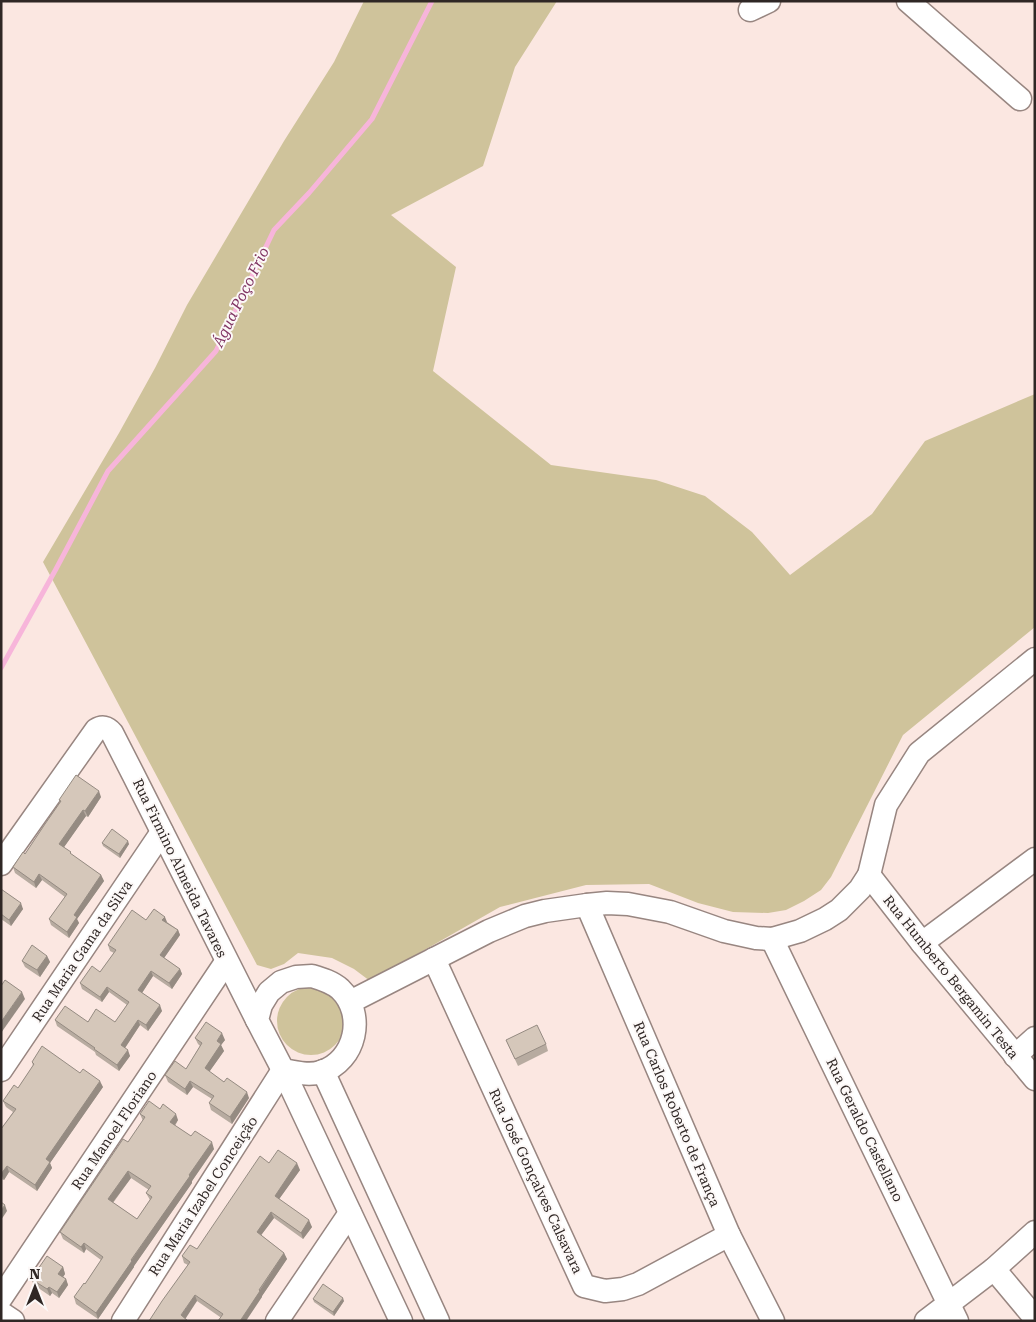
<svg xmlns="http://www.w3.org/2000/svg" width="1036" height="1322" font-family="'Roboto Serif',serif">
<rect width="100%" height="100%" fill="#fbe7e1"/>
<g fill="#cfc39b">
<polygon points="364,1 557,1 515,67 483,166 391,215 456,267 433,371 551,465 656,480 705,496 752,532 790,575 872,514 925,441 1035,394 1035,627 903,735 831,877 821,890 804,901 786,910 768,913 733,912 698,903 649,884 586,885 500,907 370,981 354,969 332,958 298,953 284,964 271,969 257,965 43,562 119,433 155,368 187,305 284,141 334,62"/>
<circle cx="311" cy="1021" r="34"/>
</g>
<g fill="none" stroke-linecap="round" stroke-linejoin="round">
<polyline stroke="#f7b5da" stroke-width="5" points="1,668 56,569 108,471 216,351 274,230 309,193 372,119 432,1"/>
<defs>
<g id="minor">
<polyline points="908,1 1020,99"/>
<polyline points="750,10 769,1"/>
<path d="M1,864L96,730C102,726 107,727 112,733L133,774L257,1020"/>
<polyline points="869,875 922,943 1035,1079"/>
<polyline points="587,905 729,1235 773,1321"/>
<polyline points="772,939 957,1321"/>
<polyline points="922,943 1035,859"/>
<polyline points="434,959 584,1286 605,1291 623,1289 638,1284 729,1235"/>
<path d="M312,976C322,979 332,982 340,989C366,1014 356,1061 321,1072C308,1076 296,1072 283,1070L257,1020L261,1005L269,992L281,982L296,977Z"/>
<polyline points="350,1002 489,931 525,916 545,911 587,905 607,903 628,904 670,912 724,931 756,938 772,939 800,931 825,919 839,910 860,889 869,875 886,805 919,753 1035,659"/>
<polyline points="1015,1056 1035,1038"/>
<polyline points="1,1070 162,832"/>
<polyline points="283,1070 401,1321"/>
<polyline points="323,1071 438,1321"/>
<polyline points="994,1269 1035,1318"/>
<polyline points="1,1298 226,962"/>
<polyline points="1,1313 13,1321"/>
<polyline points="123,1321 283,1070"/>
<polyline points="277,1321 350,1213"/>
<polyline points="926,1321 994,1269 1035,1232"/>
</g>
</defs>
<use href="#minor" stroke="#988681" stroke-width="25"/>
<use href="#minor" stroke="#fff" stroke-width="22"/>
</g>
<g fill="#b7aba0" fill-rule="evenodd">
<polygon points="101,797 88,817 86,816 64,847 72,855 101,875 104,881 77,919 79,923 69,938 51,925 49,919 65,897 42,880 36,888 15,873 13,867 25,854 45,824 60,802 59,800"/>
<polygon points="102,843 129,844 120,858 103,846"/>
<polygon points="1,889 23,909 11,926 1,919"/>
<polygon points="146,920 167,922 178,930 180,935 164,958 180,969 182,974 172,989 153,976 142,993 162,1011 148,1031 140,1025 125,1048 130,1056 119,1071 96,1055 95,1052 57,1026 55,1020 115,1022 127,1005 109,992 102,1002 82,989 80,983 100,972 114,953 110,951 108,945"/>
<polygon points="47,956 50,962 40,977 25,967 22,961"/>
<polygon points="195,1038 225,1040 221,1045 224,1051 209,1072 249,1098 232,1124 211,1110 209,1103 212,1099 193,1087 187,1095 168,1082 165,1075 186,1069 200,1046 198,1044"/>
<polygon points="506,1040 546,1044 548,1051 518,1066"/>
<polygon points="32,1062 80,1073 103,1087 50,1163 52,1168 37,1191 9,1172 4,1180 1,1179 1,1129 13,1112 6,1107 3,1101 18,1088 33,1066"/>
<path d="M140,1114L178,1120L175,1126L191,1136L214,1149L192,1181V1183L134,1266V1267L98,1319L76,1304L74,1297L85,1284L101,1260L86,1249L84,1253L63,1239L60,1232L128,1142L143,1121ZM131,1178L149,1190L146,1193L150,1200L137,1219L113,1203Z"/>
<polygon points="269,1163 300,1170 279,1199 312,1227 303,1239 274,1218 261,1235 284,1253 287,1259 262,1296 262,1297 220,1317 197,1301 149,1321 188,1265 184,1263 182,1256 197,1249"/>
<polygon points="63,1267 65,1274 63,1277 66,1279 68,1285 59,1298 52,1293 50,1296 34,1285 31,1279"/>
<polygon points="313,1299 344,1301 334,1316 314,1302"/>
</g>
<g fill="#958b82">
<polygon points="99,791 101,797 88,817 85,811"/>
<polygon points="83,810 86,816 62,850 59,844"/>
<polygon points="128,841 129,844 120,858 119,854"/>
<polygon points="39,874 42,880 36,888 34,882"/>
<polygon points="101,875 104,881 77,919 79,923 69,938 67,932 74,915"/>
<polygon points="21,903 23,909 11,926 9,920"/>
<polygon points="165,917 167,922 164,926 162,920"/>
<polygon points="178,930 180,935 162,961 160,955"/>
<polygon points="47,956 50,962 40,977 37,970"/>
<polygon points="180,969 182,974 172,989 169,983"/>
<polygon points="151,971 153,976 140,996 138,990"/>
<polygon points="107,987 109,992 102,1002 100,997"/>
<polygon points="22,992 25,999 1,1033 1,1022"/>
<polygon points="160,1005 162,1011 148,1031 146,1025"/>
<polygon points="138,1020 140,1025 123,1051 121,1045"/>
<polygon points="222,1033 225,1040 221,1045 224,1051 207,1075 205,1068 217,1041"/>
<polygon points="128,1050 130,1056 119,1071 117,1065"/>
<polygon points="100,1081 103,1087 50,1163 52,1168 37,1191 35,1185 46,1159"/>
<polygon points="190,1081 193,1087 187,1095 185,1089"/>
<polygon points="247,1092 249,1098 232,1124 230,1117"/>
<polygon points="176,1114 178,1120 172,1129 170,1122"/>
<polygon points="212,1142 214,1149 192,1181 192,1183 134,1266 134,1267 98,1319 96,1313 189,1175"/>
<polygon points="297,1163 300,1170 277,1202 275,1196"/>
<polygon points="7,1166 9,1172 4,1180 1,1174"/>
<polygon points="128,1171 131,1178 110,1206 108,1199"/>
<polygon points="5,1205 7,1211 1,1220 1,1210"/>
<polygon points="271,1212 274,1218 259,1238 257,1232"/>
<polygon points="309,1220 312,1227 303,1239 301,1233"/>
<polygon points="84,1243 86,1249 84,1253 81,1247"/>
<polygon points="284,1253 287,1259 262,1296 262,1297 246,1321 240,1321"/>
<polygon points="63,1267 65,1274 61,1280 58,1274"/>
<polygon points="66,1279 68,1285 59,1298 57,1292"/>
<polygon points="49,1287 52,1293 50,1296 47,1289"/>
<polygon points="195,1295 197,1301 184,1321 181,1315"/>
<polygon points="343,1298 344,1301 334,1316 333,1312"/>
</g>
<g fill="#d5c7ba" stroke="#958b82" fill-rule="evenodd">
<polygon points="76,775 99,791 85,811 83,810 59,844 71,852 70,853 101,875 74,915 77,917 67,932 49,919 67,894 39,874 34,882 13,867 23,852 25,854 45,824 61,801 59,800"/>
<polygon points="112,829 128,841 119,854 102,843"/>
<polygon points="1,889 21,903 9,920 1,914"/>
<polygon points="154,909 165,917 162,920 178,930 160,955 180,969 169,983 151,971 138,990 160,1005 146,1025 138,1020 121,1045 128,1050 117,1065 94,1049 95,1048 55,1020 65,1006 88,1022 96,1009 115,1022 129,1002 107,987 100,997 80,983 92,966 100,972 116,950 108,945 132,910 146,920"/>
<polygon points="32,945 47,956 37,970 22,961"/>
<polygon points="5,980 22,992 1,1022 1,986"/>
<polygon points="206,1022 222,1033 217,1041 221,1044 205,1068 224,1082 227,1078 247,1092 230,1117 209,1103 214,1096 190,1081 185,1089 165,1075 175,1061 186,1069 202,1043 195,1038"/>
<polygon points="537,1025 546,1044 515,1059 506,1040"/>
<polygon points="42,1046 80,1073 83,1069 100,1081 46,1159 50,1162 35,1185 7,1166 1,1174 1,1129 16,1109 3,1101 14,1085 18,1088 34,1064 32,1062"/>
<path d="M149,1101L160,1109L163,1104L176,1114L170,1122L191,1136L195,1131L212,1142L189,1175L190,1176L131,1260L132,1261L96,1313L74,1297L84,1283L85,1284L103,1257L84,1243L81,1247L60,1232L123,1139L128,1142L145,1117L140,1114ZM128,1171L151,1186L146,1193L152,1197L137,1219L108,1199Z"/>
<polygon points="278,1150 297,1163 275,1196 309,1220 301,1233 271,1212 257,1232 284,1253 259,1290 260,1291 240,1321 218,1321 223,1314 195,1295 181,1315 188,1321 149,1321 162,1301 190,1262 182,1256 190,1245 197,1249 260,1156 269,1163"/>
<polygon points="1,1202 5,1205 1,1210"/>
<polygon points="47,1256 63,1267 58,1274 66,1279 57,1292 49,1287 47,1289 31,1279"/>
<polygon points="323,1284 343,1298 333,1312 313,1299"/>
</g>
<g text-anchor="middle" stroke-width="4" stroke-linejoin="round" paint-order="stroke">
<g font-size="14" fill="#2f2725" stroke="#fcf8f7">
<text transform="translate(180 868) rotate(64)" y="5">Rua Firmino Almeida Tavares</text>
<text transform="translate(82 951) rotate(-56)" y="5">Rua Maria Gama da Silva</text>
<text transform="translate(951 977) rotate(51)" y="5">Rua Humberto Bergamin Testa</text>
<text transform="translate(677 1114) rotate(67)" y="5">Rua Carlos Roberto de França</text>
<text transform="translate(114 1130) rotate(-56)" y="5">Rua Manoel Floriano</text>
<text transform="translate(865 1130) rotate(64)" y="5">Rua Geraldo Castellano</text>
<text transform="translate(536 1181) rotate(65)" y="5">Rua José Gonçalves Calsavara</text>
<text transform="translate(203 1196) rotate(-57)" y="5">Rua Maria Izabel Conceição</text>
</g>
<g font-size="15" font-style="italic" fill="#803463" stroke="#fcf8f7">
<text transform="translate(241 297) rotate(-64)" y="5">Água Poço Frio</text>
</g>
</g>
<rect width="1036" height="1322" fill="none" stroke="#2f2725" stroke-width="5"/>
<g transform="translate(35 1287)" stroke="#fcf8f7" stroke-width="4" paint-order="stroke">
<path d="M0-4L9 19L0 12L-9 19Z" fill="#2f2725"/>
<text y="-8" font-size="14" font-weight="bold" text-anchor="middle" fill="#2f2725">N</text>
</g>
</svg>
